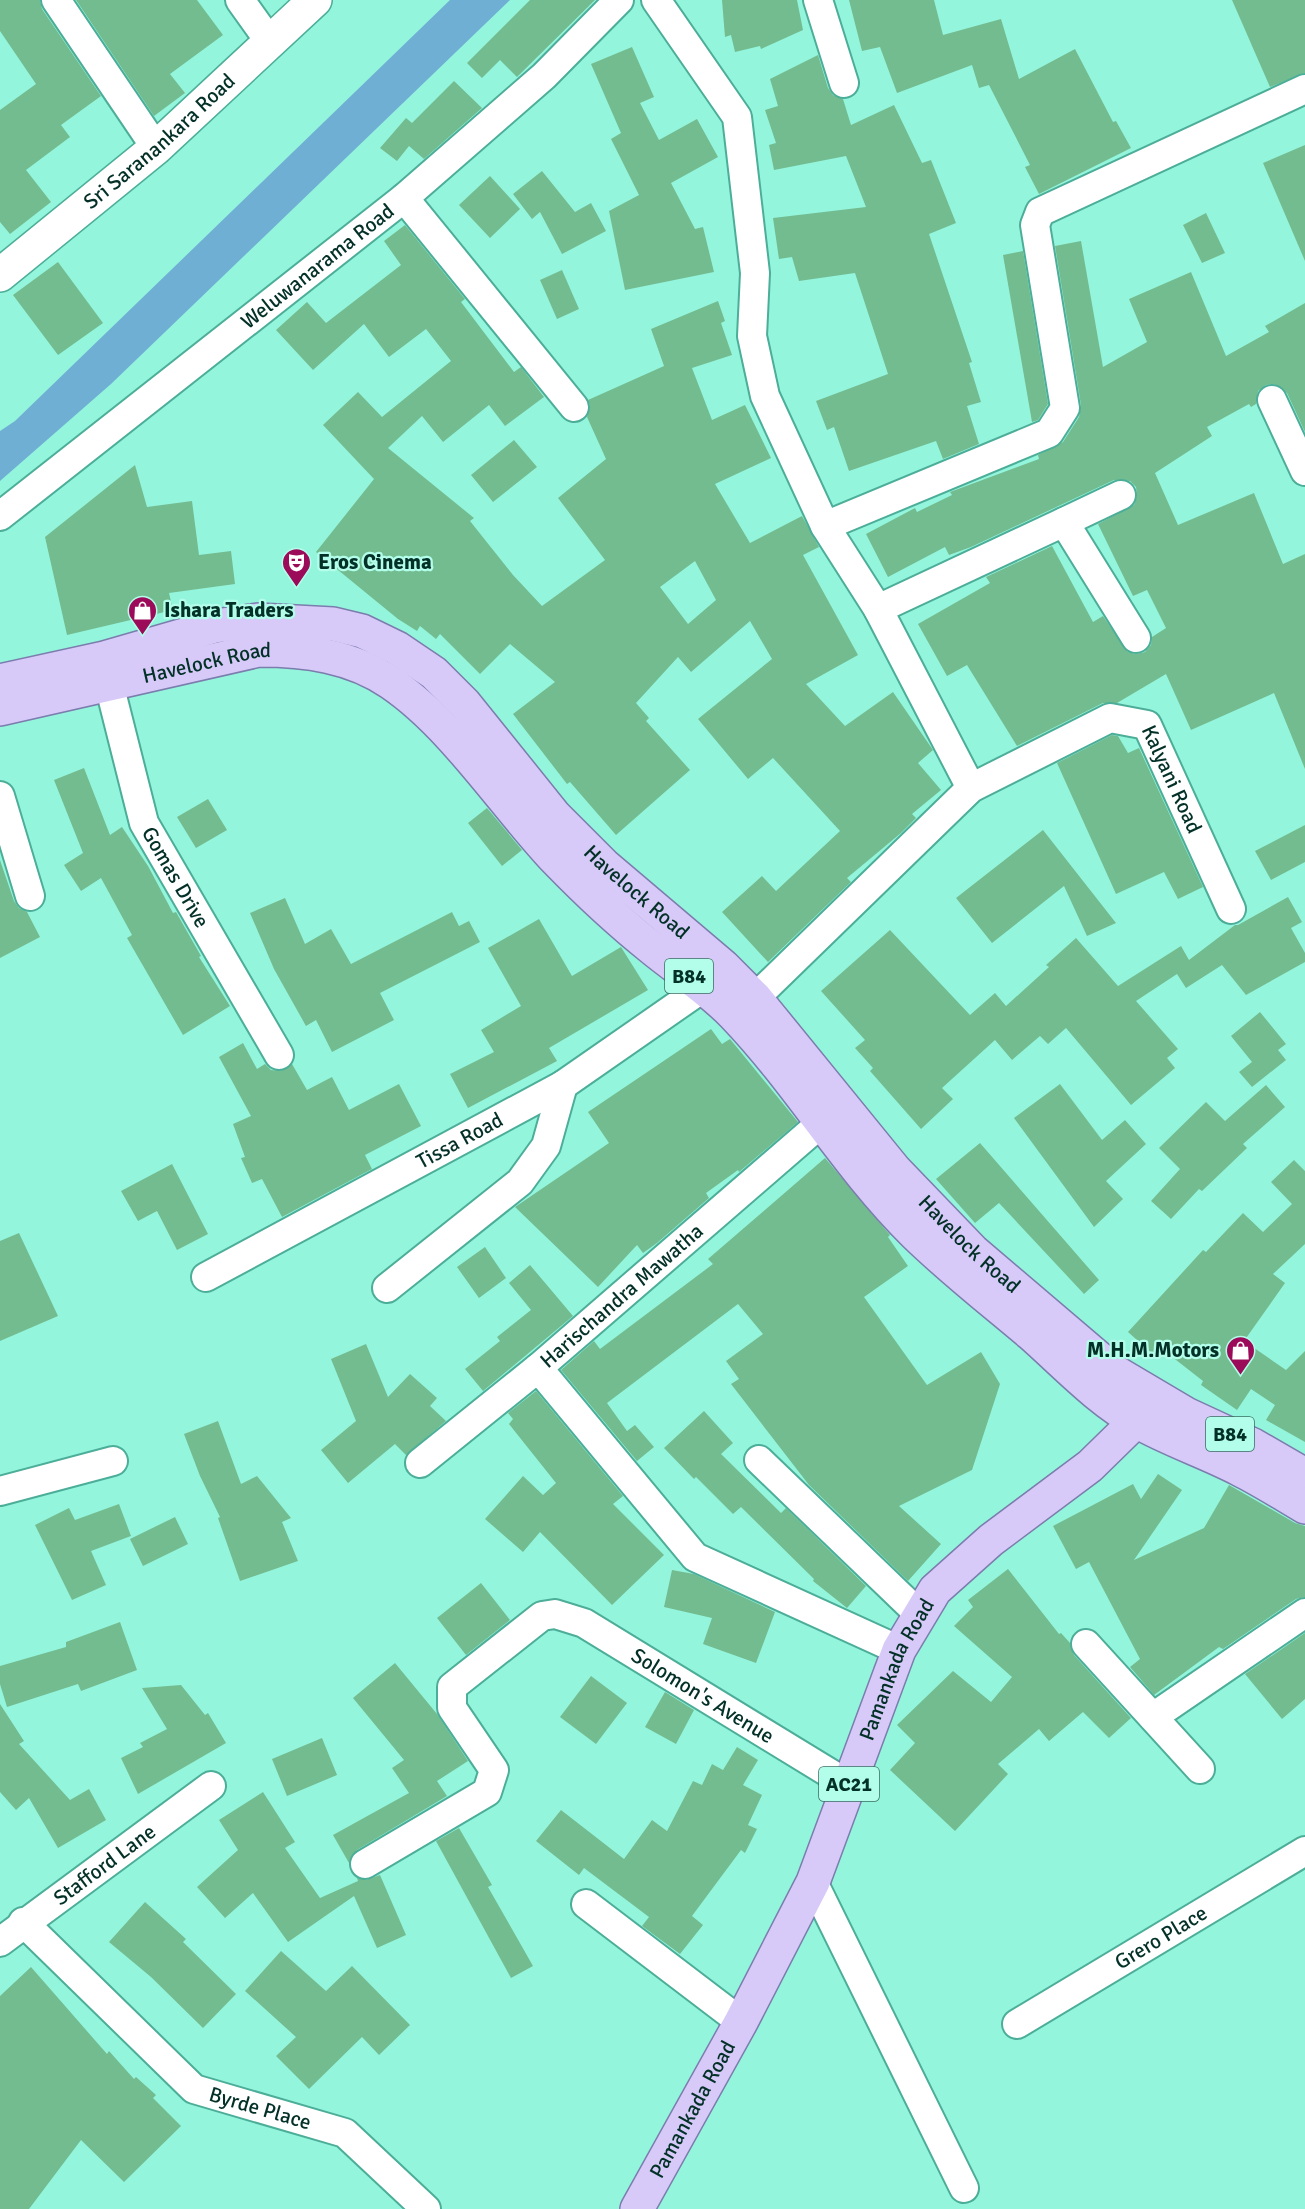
<svg xmlns="http://www.w3.org/2000/svg" width="1305" height="2209" font-family="Signika,sans-serif">
<rect width="100%" height="100%" fill="#94f5dd"/>
<polygon fill="#70afd4" points="450,0 510,0 111,384 0,481 0,431 15,421"/>
<g fill="#73bc8f" fill-rule="evenodd">
<polygon points="0,0 40,0 42,9 101,96 61,125 70,137 26,170 51,202 10,234 0,222 0,110 36,84 0,31"/>
<polygon points="76,0 197,0 223,35 170,74 185,93 154,116"/>
<polygon points="530,0 595,0 517,77 500,60 482,78 467,63"/>
<polygon points="722,0 797,0 803,30 761,49 760,46 735,52 731,35 725,37"/>
<polygon points="849,0 934,0 943,35 1001,19 1019,79 1075,49 1113,122 1116,121 1131,148 1039,194 1025,167 1030,165 989,85 979,88 972,65 897,93 880,47 862,51"/>
<polygon points="1232,0 1305,0 1305,73 1270,87"/>
<polygon points="632,47 654,97 640,103 659,140 697,119 718,157 671,183 695,229 703,227 714,272 625,290 609,211 639,195 611,139 621,133 591,64"/>
<polygon points="818,55 828,88 833,95 843,99 851,125 894,105 922,163 931,160 956,223 929,234 972,362 969,363 981,402 967,406 979,444 943,459 936,441 849,471 834,427 827,430 816,401 888,374 855,273 799,281 792,257 779,259 773,218 866,207 846,156 774,170 769,145 776,143 765,110 778,106 770,79"/>
<polygon points="454,81 482,108 424,159 409,146 397,161 380,148 406,118 412,123"/>
<polygon points="1305,145 1305,261 1263,163"/>
<polygon points="542,171 575,212 591,203 606,231 562,254 540,212 532,219 513,194"/>
<polygon points="490,176 520,209 490,238 459,205"/>
<polygon points="1206,213 1225,253 1202,263 1183,225"/>
<path d="M405,225L465,299L461,302L514,372L521,367L544,397L505,426L489,405L443,442L422,416L388,448L474,518L470,521L513,575L542,606L605,560L558,498L606,459L587,417L590,405L588,400L664,366L651,329L718,301L725,321L721,323L732,355L692,368L712,420L745,405L771,458L715,484L750,543L802,516L819,547L803,555L858,655L806,684L845,726L893,692L933,750L918,763L941,790L912,814L916,818L901,833L847,878L851,882L768,962L722,912L762,876L776,891L840,831L773,758L748,779L698,719L772,659L750,621L691,672L678,657L636,703L649,718L646,721L690,770L616,835L570,782L567,784L513,714L555,682L510,644L480,674L440,634L436,639L420,626L417,631L398,619L316,552L374,479L323,425L358,392L382,417L451,361L426,329L389,357L364,324L313,370L276,330L307,302L326,323L401,265L384,241ZM695,561L716,600L688,624L660,587Z"/>
<polygon points="1081,241 1103,367 1147,342 1129,299 1191,272 1226,356 1269,332 1265,326 1305,303 1305,432 1287,393 1274,384 1266,385 1258,391 1256,404 1251,407 1249,404 1207,427 1212,436 1155,473 1178,525 1254,493 1283,564 1305,554 1305,769 1274,693 1191,730 1166,674 1117,703 1103,703 1017,746 967,665 947,676 918,624 990,583 986,577 1052,546 1093,622 1103,616 1128,652 1136,654 1145,652 1151,645 1152,637 1166,628 1147,590 1133,596 1098,524 1134,505 1137,496 1136,487 1130,481 1114,480 971,547 949,555 945,547 888,577 866,534 915,508 917,512 952,495 950,492 1039,459 1038,455 1063,442 1079,417 1081,405 1055,246"/>
<polygon points="1023,251 1048,404 1038,420 1032,422 1003,255"/>
<polygon points="58,262 103,323 58,355 13,295"/>
<polygon points="562,270 579,309 557,319 540,280"/>
<polygon points="514,440 537,467 493,502 471,475"/>
<polygon points="135,465 147,507 192,501 199,555 231,551 235,584 169,593 173,610 67,635 45,537"/>
<polygon points="1112,735 1118,736 1128,753 1139,748 1203,887 1178,899 1164,872 1116,894 1057,763"/>
<polygon points="84,768 110,835 122,827 148,866 173,913 176,912 201,956 199,957 230,1006 183,1035 127,938 132,935 101,878 81,891 64,865 83,853 54,780"/>
<polygon points="208,799 227,830 196,848 177,817"/>
<polygon points="487,808 522,850 502,866 468,823"/>
<polygon points="1305,825 1305,862 1271,880 1255,851"/>
<polygon points="1043,830 1116,923 1087,936 1064,886 992,943 956,898"/>
<polygon points="0,860 14,901 19,908 27,912 40,937 0,958"/>
<polygon points="1288,897 1302,922 1291,928 1305,953 1305,962 1246,995 1222,965 1186,988 1177,974 1136,1001 1178,1049 1167,1058 1175,1068 1131,1105 1066,1028 1048,1044 1040,1036 1012,1060 995,1040 942,1088 953,1099 921,1129 870,1071 873,1068 855,1048 865,1040 821,991 890,930 970,1015 995,993 1006,1006 1049,967 1046,965 1076,938 1118,986 1181,946 1189,960 1235,925 1238,925"/>
<polygon points="285,898 305,944 331,929 351,964 452,912 459,926 469,921 480,942 380,993 394,1020 332,1052 316,1020 306,1026 274,969 250,913"/>
<polygon points="539,919 572,976 621,947 648,990 549,1048 557,1061 468,1108 450,1074 494,1052 481,1030 521,1006 488,948"/>
<polygon points="1260,1012 1286,1044 1278,1050 1286,1060 1252,1087 1239,1072 1252,1062 1231,1036"/>
<polygon points="711,1029 722,1044 730,1039 798,1122 739,1172 738,1170 706,1193 709,1198 657,1243 643,1253 637,1245 598,1287 515,1207 609,1143 588,1112"/>
<polygon points="243,1043 257,1069 265,1064 271,1070 280,1071 292,1064 307,1090 332,1077 349,1110 399,1084 421,1126 365,1155 372,1169 282,1217 262,1179 252,1183 241,1158 245,1157 233,1124 251,1116 219,1057"/>
<polygon points="1060,1084 1102,1140 1125,1120 1146,1144 1106,1181 1123,1199 1094,1227 1014,1118"/>
<polygon points="1266,1085 1285,1107 1243,1144 1247,1148 1202,1191 1199,1189 1171,1219 1151,1201 1180,1169 1159,1148 1206,1102 1225,1121"/>
<polygon points="980,1143 1099,1280 1084,1294 999,1203 975,1223 936,1179"/>
<polygon points="825,1158 890,1235 888,1237 908,1266 864,1297 927,1385 981,1352 1000,1384 972,1470 899,1506 941,1544 908,1581 809,1485 731,1384 739,1379 726,1361 763,1334 738,1304 607,1403 627,1431 635,1425 654,1447 637,1461 561,1370 594,1341 600,1349 713,1264 708,1259"/>
<polygon points="1294,1160 1305,1171 1305,1244 1273,1274 1285,1283 1244,1341 1286,1370 1305,1351 1305,1442 1266,1420 1275,1405 1251,1389 1237,1410 1201,1385 1203,1381 1162,1349 1155,1356 1128,1332 1203,1250 1206,1252 1243,1213 1263,1232 1292,1204 1271,1182"/>
<polygon points="172,1164 208,1234 177,1250 157,1211 138,1221 121,1191"/>
<polygon points="19,1233 58,1316 0,1341 0,1241"/>
<polygon points="485,1247 506,1278 479,1298 457,1267"/>
<polygon points="530,1265 573,1316 483,1391 465,1369 500,1341 497,1337 531,1310 509,1283"/>
<polygon points="366,1344 388,1397 410,1374 437,1398 430,1406 446,1421 406,1455 395,1444 348,1483 321,1450 356,1421 331,1359"/>
<polygon points="536,1391 623,1496 613,1504 664,1555 612,1605 540,1532 523,1552 485,1519 523,1476 543,1495 556,1483 509,1424 513,1419 508,1413"/>
<polygon points="704,1411 733,1443 721,1454 781,1513 786,1508 866,1586 847,1608 813,1581 814,1579 741,1507 733,1514 696,1477 694,1479 664,1448"/>
<polygon points="218,1421 241,1484 257,1476 291,1518 282,1522 298,1561 240,1581 218,1518 220,1517 200,1476 184,1434"/>
<polygon points="1158,1474 1182,1490 1134,1560 1204,1528 1229,1485 1295,1523 1305,1526 1305,1597 1296,1599 1223,1649 1219,1647 1154,1695 1130,1667 1140,1659 1089,1562 1076,1569 1053,1526 1133,1484 1141,1499"/>
<polygon points="119,1504 131,1536 91,1551 106,1585 72,1600 35,1525 69,1508 75,1520"/>
<polygon points="175,1517 188,1544 143,1566 130,1539"/>
<polygon points="1008,1569 1059,1634 1061,1633 1070,1643 1074,1655 1131,1718 1109,1738 1083,1712 1049,1741 1039,1729 998,1764 1008,1774 955,1831 890,1770 915,1743 897,1725 953,1671 991,1702 1012,1677 954,1626 973,1607 968,1600"/>
<polygon points="672,1570 694,1574 775,1612 756,1663 703,1644 712,1618 664,1607"/>
<polygon points="481,1583 510,1620 466,1655 437,1618"/>
<polygon points="120,1622 137,1670 81,1691 78,1684 7,1707 0,1684 0,1666 66,1647 66,1642"/>
<polygon points="1305,1633 1305,1699 1282,1719 1245,1674"/>
<polygon points="395,1663 437,1714 468,1761 437,1781 447,1796 357,1850 349,1863 333,1835 409,1793 392,1768 404,1760 353,1698"/>
<polygon points="591,1676 627,1703 596,1744 560,1717"/>
<polygon points="181,1685 205,1715 208,1713 226,1743 138,1794 121,1758 143,1747 140,1743 167,1729 142,1688"/>
<polygon points="665,1692 694,1710 676,1744 645,1727"/>
<polygon points="0,1704 24,1741 19,1744 70,1800 89,1789 106,1820 58,1848 29,1798 16,1810 0,1792"/>
<polygon points="322,1738 337,1775 287,1796 272,1759"/>
<polygon points="737,1747 758,1760 743,1785 762,1795 748,1825 757,1829 745,1853 741,1850 692,1916 703,1925 680,1954 642,1926 649,1917 584,1868 579,1875 536,1841 561,1810 624,1859 652,1820 667,1831 693,1781 702,1785 712,1764 723,1770"/>
<polygon points="263,1792 295,1842 285,1848 320,1898 358,1881 357,1878 366,1880 380,1875 406,1935 377,1948 354,1896 288,1942 253,1893 225,1918 197,1887 238,1850 219,1820"/>
<polygon points="459,1828 492,1885 488,1887 533,1966 511,1978 436,1841"/>
<polygon points="145,1902 186,1939 183,1942 236,1994 203,2028 151,1977 109,1942"/>
<polygon points="281,1951 326,1991 352,1966 410,2025 379,2055 362,2037 309,2089 276,2056 296,2037 245,1991"/>
<polygon points="31,1967 107,2054 109,2051 134,2079 136,2077 156,2095 153,2098 181,2126 124,2182 81,2140 29,2209 0,2209 0,1996"/>
</g>
<g fill="none" stroke-linecap="round" stroke-linejoin="round">
<defs>
<g id="minor">
<polyline points="56,0 156,148"/>
<polyline points="240,0 270,42"/>
<polyline points="656,0 737,117 755,273 752,336 765,396 825,526 878,609 971,788"/>
<polyline points="818,0 844,83"/>
<polyline points="404,198 574,407"/>
<polyline points="1272,400 1305,471"/>
<path id="s1" d="M0,516L404,198L544,76L619,0"/>
<polyline points="1064,522 1121,495"/>
<polyline points="825,526 1049,433 1065,408 1035,225 1040,212 1305,89"/>
<polyline points="878,609 1064,522 1136,638"/>
<path id="s2" d="M109,684L144,823L279,1055"/>
<polyline points="0,796 30,896"/>
<path id="s3" d="M755,998L971,788L1110,718L1147,725L1231,909"/>
<path id="s4" d="M206,1277L563,1085L704,987"/>
<polyline points="387,1288 520,1182 546,1146 563,1085"/>
<polyline points="538,1368 695,1557 899,1650"/>
<polyline points="759,1460 920,1615"/>
<path id="s5" d="M420,1463L538,1368L820,1124"/>
<polyline points="0,1491 113,1461"/>
<polyline points="1086,1644 1200,1769"/>
<polyline points="1153,1717 1305,1613"/>
<path id="s6" d="M365,1864L487,1792L494,1770L452,1708V1687L542,1616L555,1614L584,1623L849,1785"/>
<polyline points="813,1882 964,2188"/>
<polyline points="586,1904 741,2022"/>
<path id="s7" d="M23,1922L194,2089L345,2133L426,2209"/>
<path id="s8" d="M0,1942L211,1786"/>
<path id="s9" d="M1017,2024L1305,1851"/>
</g>
<g id="secondary">
<path id="s10" d="M0,275L156,148L315,0"/>
</g>
<g id="primary">
<path id="s11" d="M0,681L104,658L215,626L258,620L333,624L362,631L397,648L434,673L465,704L555,816L604,865L723,966L755,998L895,1170L973,1251L1115,1372L1186,1414L1253,1445L1305,1475"/>
<path id="s12" d="M0,709L259,650C305,650 352,656 391,683C454,726 504,805 556,860C587,892 619,922 653,949C680,971 710,990 734,1015C800,1084 847,1167 915,1234C952,1270 992,1301 1031,1334C1065,1364 1098,1400 1138,1422C1170,1440 1206,1452 1239,1469C1261,1480 1283,1494 1305,1507"/>
<path id="s13" d="M637,2209L741,2022L813,1882L899,1650L935,1590L991,1540L1090,1466L1136,1421L1149,1404"/>
</g>
</defs>
<use href="#minor" stroke="#4cae98" stroke-width="32"/>
<use href="#secondary" stroke="#4cae98" stroke-width="36"/>
<use href="#primary" stroke="#7b7dad" stroke-width="36"/>
<use href="#minor" stroke="#fff" stroke-width="28"/>
<use href="#secondary" stroke="#fff" stroke-width="33"/>
<use href="#primary" stroke="#d7caf9" stroke-width="33"/>
</g>
<defs>
<symbol id="theatre-pin" viewBox="-11 -11 22 30"><path d="M0 17L-7.5 6A9.5 9.5 0 1 1 7.5 6Z" fill="#9b0b59" stroke="#b3feea"/><path d="M-5-5.5Q0-4 5-5.5V0Q5 5 0 6Q-5 5-5 0ZM-3.3-2.5H-1v1.5H-3.3ZM1-2.5H3.3v1.5H1ZM-2.8 1Q0 5.5 2.8 1Z" fill="#fff"/></symbol>
<symbol id="shop-pin" viewBox="-11 -11 22 30"><path d="M0 17L-7.5 6A9.5 9.5 0 1 1 7.5 6Z" fill="#9b0b59" stroke="#b3feea"/><path d="M-5-2.5h2.3a2.7 3.5 0 0 1 5.4 0H5L5.5 6h-11ZM-1.5-2.5h3a1.5 2.3 0 0 0-3 0Z" fill="#fff"/></symbol>
</defs>
<g fill-rule="evenodd">
<use href="#theatre-pin" x="280" y="546" width="33" height="45"/>
<use href="#shop-pin" x="126" y="594" width="33" height="45"/>
<use href="#shop-pin" x="1224" y="1334" width="33" height="45"/>
</g>
<g text-anchor="middle" stroke-width="4.5" stroke-linejoin="round" paint-order="stroke">
<g fill="#b3feea" stroke="#386e62" stroke-width="1.5">
<rect x="665" y="959" width="48" height="34" rx="4.5"/>
<rect x="1206" y="1417" width="48" height="34" rx="4.5"/>
<rect x="819" y="1767" width="60" height="34" rx="4.5"/>
</g>
<g font-size="20" font-weight="bold" fill="#033027">
<text x="689" y="983">B84</text>
<text x="1230" y="1441">B84</text>
<text x="849" y="1791">AC21</text>
</g>
<g font-size="21" fill="#033027" stroke="#b3feea">
<text dy="7" stroke="none"><textPath href="#s10" startOffset="208">Sri Saranankara Road</textPath></text>
<text dy="7" stroke="none"><textPath href="#s1" startOffset="404">Weluwanarama Road</textPath></text>
<text dy="7" stroke="none"><textPath href="#s12" startOffset="212">Havelock Road</textPath></text>
<text dy="7" stroke="none"><textPath href="#s3" startOffset="554">Kalyani Road</textPath></text>
<text dy="7" stroke="none"><textPath href="#s2" startOffset="206">Gomas Drive</textPath></text>
<text dy="7" stroke="none"><textPath href="#s11" startOffset="753">Havelock Road</textPath></text>
<text dy="7" stroke="none"><textPath href="#s4" startOffset="288">Tissa Road</textPath></text>
<text dy="7" stroke="none"><textPath href="#s11" startOffset="1239">Havelock Road</textPath></text>
<text dy="7" stroke="none"><textPath href="#s5" startOffset="262">Harischandra Mawatha</textPath></text>
<text dy="7" stroke="none"><textPath href="#s13" startOffset="600">Pamankada Road</textPath></text>
<text dy="7" stroke="none"><textPath href="#s6" startOffset="558">Solomon's Avenue</textPath></text>
<text dy="7" stroke="none"><textPath href="#s8" startOffset="130">Stafford Lane</textPath></text>
<text dy="7" stroke="none"><textPath href="#s9" startOffset="168">Grero Place</textPath></text>
<text dy="7" stroke="none"><textPath href="#s7" startOffset="308">Byrde Place</textPath></text>
<text dy="7" stroke="none"><textPath href="#s13" startOffset="114">Pamankada Road</textPath></text>
</g>
<g font-size="21" font-weight="bold" fill="#033027" stroke="#b3feea" text-anchor="start">
<text x="318" y="569">Eros Cinema</text>
<text x="164" y="617">Ishara Traders</text>
<text x="1219" y="1357" text-anchor="end">M.H.M.Motors</text>
</g>
</g>
</svg>
